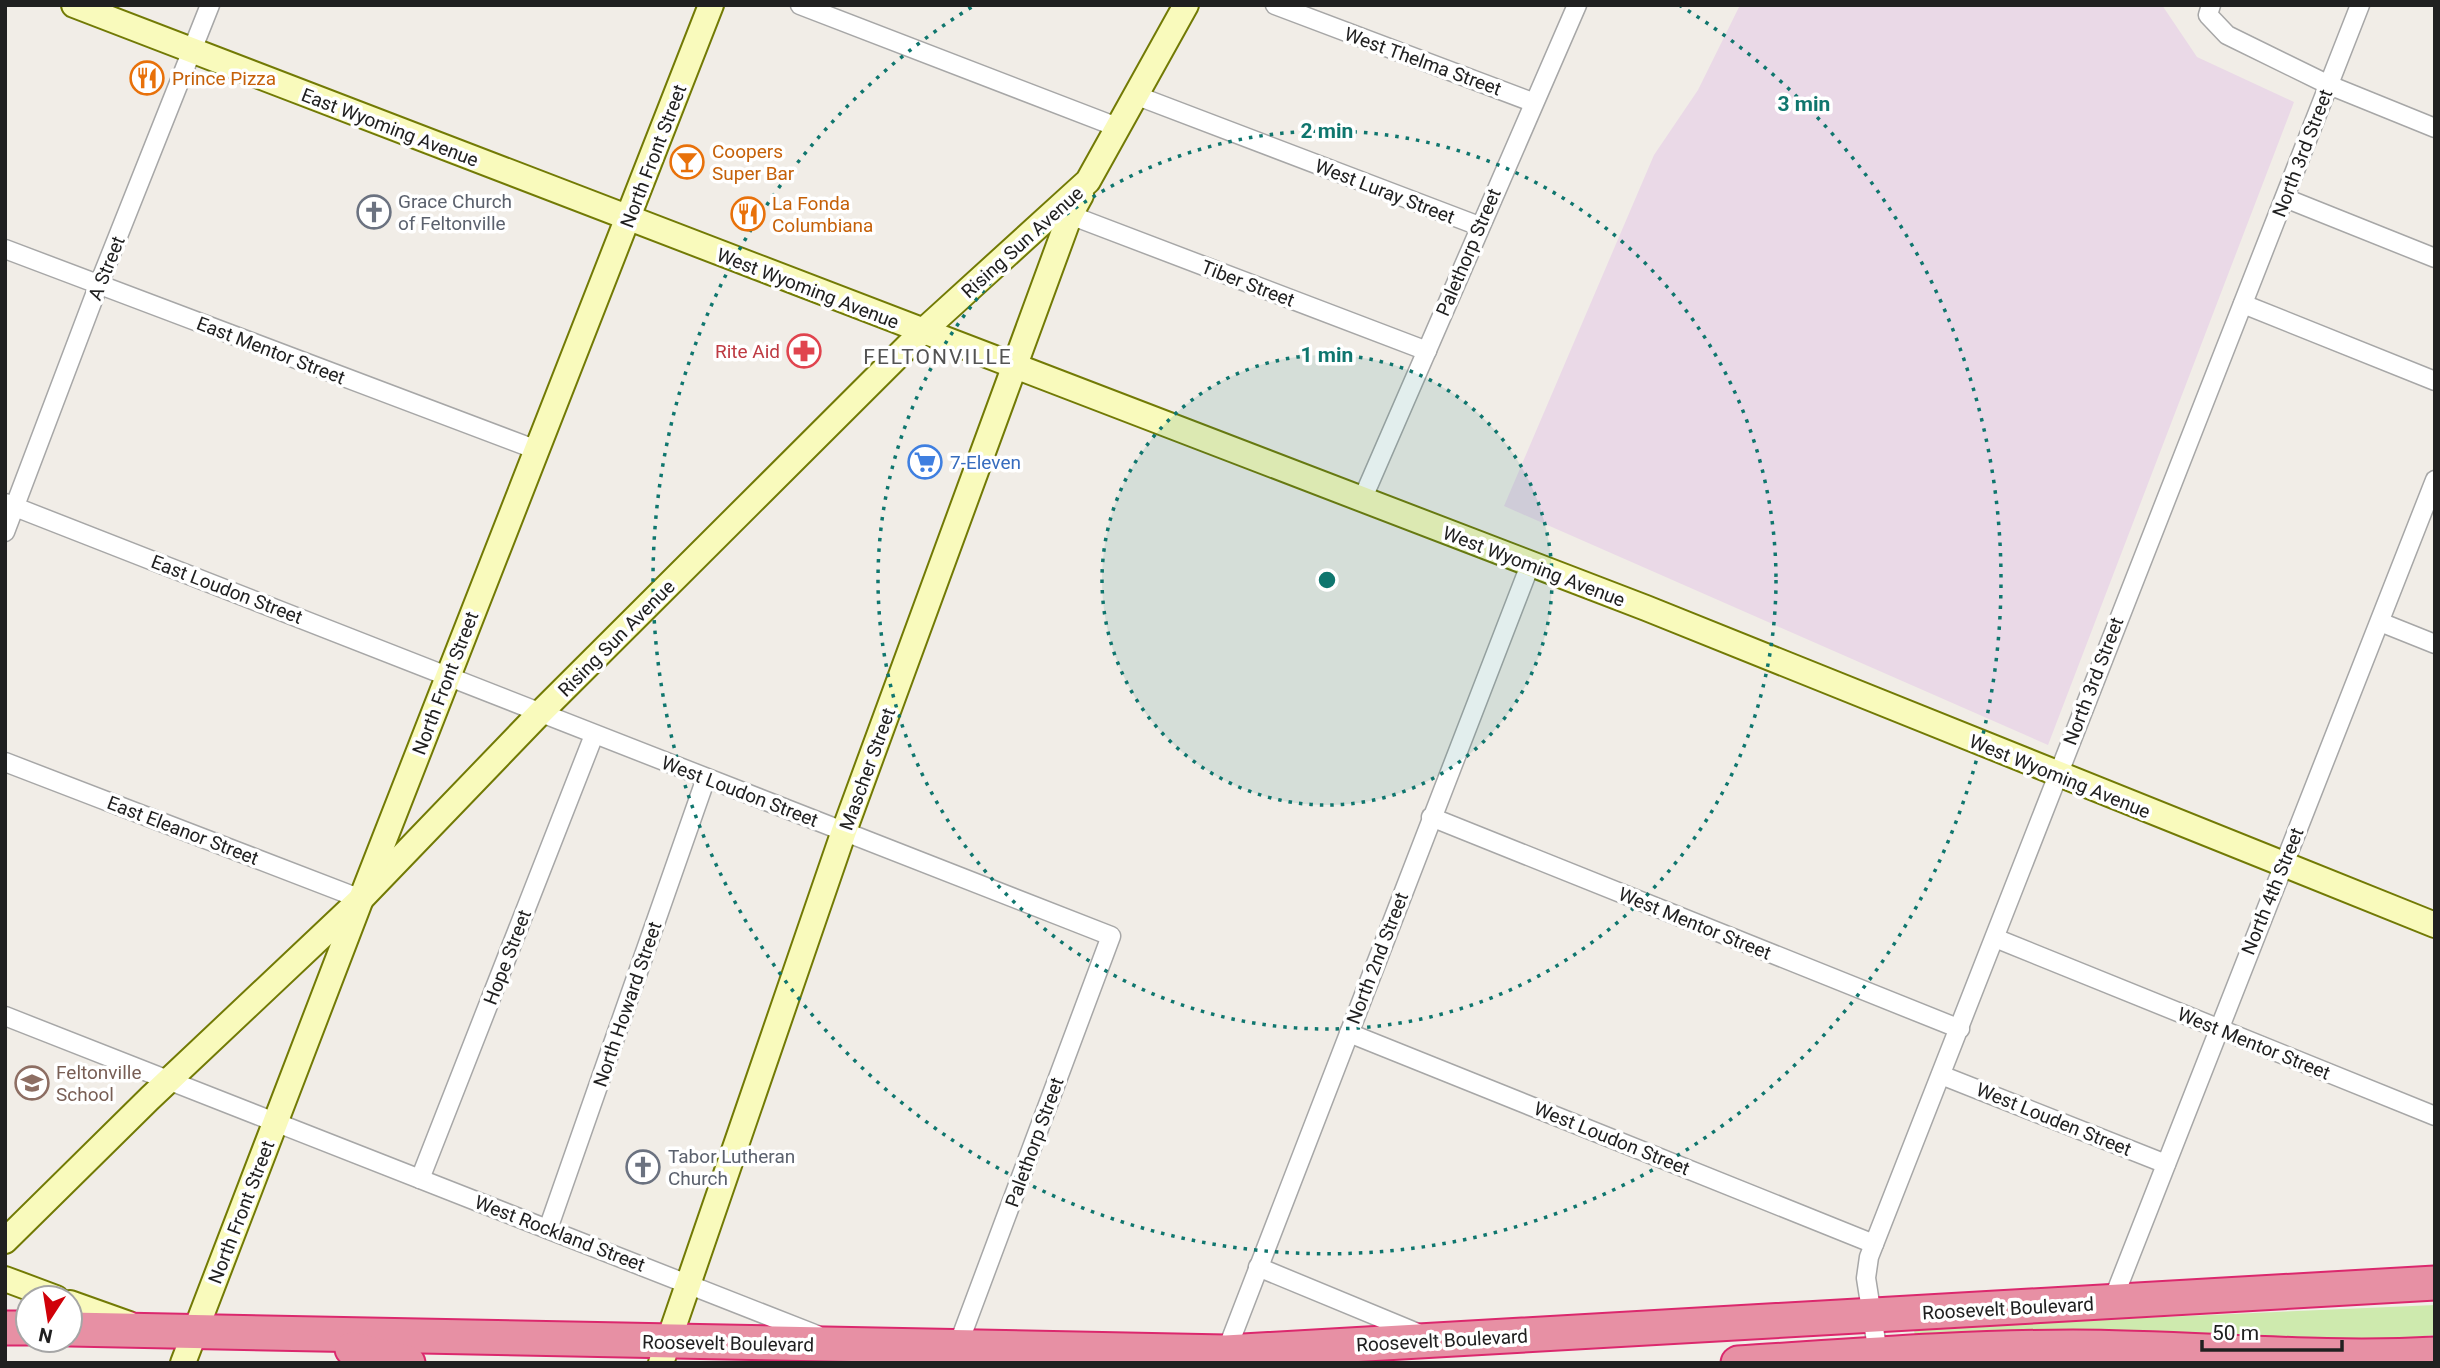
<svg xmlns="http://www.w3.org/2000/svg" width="2440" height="1368" font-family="Roboto,sans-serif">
<rect width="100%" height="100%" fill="#f1ede7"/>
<polygon fill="#ead9e7" points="1740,5 2162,5 2197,57 2294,102 2048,745 1504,506 1654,155 1698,90"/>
<polygon fill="#ceeaae" points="2435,1305 2435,1335 2363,1342 1915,1340 1914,1328"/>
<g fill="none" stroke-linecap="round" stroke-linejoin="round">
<defs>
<g id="street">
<polyline points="800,5 1117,127"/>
<polyline points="1275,5 1532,102"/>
<polyline points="2211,5 2208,15 2227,35 2329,85 2435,128"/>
<polyline points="1135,95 1479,226"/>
<polyline points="2285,198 2435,258"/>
<polyline points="1070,215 1427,351"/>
<polyline points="5,249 537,450"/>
<polyline points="2243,304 2435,381"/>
<polyline points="1362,500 1577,5"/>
<polyline points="5,503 1111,936 957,1348"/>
<polyline points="5,532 99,284 210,5"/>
<polyline points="2380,622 2435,644"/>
<polyline points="5,762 361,899"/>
<polyline points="1431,817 1960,1029"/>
<polyline points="1995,938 2435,1116"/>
<polyline points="5,1016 817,1335"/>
<polyline points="1349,1033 1874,1244"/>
<polyline points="1941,1075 2166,1164"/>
<polyline points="420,1179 594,735"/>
<polyline points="548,1229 706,778"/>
<polyline points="1258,1267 1420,1334"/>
<polyline points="2112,1302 2435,480"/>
<polyline points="1226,1352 1530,565"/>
<polyline points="1879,1360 1866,1278 1869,1257 2360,5"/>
</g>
<g id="secondary">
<polyline points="74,5 1646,608 2435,925"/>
<polyline points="5,1241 150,1098 361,899 541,712 922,332 1088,181 1186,5"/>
<polyline points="5,1279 56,1298"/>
<polyline points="70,1303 129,1324"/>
<polyline points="183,1363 361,899 711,5"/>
<polyline points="661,1363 844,831 1070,215 1081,195"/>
</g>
<g id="highway">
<polyline points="5,1328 28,1328"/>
<polyline points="70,1329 1226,1352 2435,1283"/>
<polyline points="352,1349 408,1363"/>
<path d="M1738,1363C1850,1356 1961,1347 2073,1347C2194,1347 2314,1361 2435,1354"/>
</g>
</defs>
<use href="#street" stroke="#a7a7a7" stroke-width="21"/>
<use href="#secondary" stroke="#727a05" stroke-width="28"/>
<use href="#highway" stroke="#db286d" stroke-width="37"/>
<use href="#street" stroke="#fff" stroke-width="18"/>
<use href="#secondary" stroke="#f9fabc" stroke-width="24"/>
<use href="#highway" stroke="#e790a4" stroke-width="33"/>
</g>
<circle cx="1327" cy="580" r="225" fill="#0f766e" fill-opacity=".12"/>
<g fill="none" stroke="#0f766e" stroke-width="3.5" stroke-dasharray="3.5 7">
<circle cx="1327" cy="580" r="225"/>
<circle cx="1327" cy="580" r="449"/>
<path d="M1679 5A674 674 0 1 1 975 5"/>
</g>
<defs>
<symbol id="restaurant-ring" viewBox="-11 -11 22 22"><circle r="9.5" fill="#fff" stroke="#e8710a" stroke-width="1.5"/><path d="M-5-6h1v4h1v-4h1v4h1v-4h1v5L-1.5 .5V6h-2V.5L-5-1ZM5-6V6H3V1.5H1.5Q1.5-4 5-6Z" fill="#e8710a"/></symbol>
<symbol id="bar-ring" viewBox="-11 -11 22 22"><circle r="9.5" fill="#fff" stroke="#e8710a" stroke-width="1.5"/><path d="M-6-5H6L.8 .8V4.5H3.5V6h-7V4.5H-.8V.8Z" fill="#e8710a"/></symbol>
<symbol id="church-ring" viewBox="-11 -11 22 22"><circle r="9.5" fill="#fff" stroke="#6b7280" stroke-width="1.5"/><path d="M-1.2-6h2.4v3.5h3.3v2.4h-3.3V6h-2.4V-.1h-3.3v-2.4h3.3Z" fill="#6b7280"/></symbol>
<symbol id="pharmacy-ring" viewBox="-11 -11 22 22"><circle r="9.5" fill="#fff" stroke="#e0444e" stroke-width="1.5"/><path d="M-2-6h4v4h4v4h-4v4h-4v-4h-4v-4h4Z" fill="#e0444e"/></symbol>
<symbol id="supermarket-ring" viewBox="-11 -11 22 22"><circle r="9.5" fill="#fff" stroke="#3f7fe0" stroke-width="1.5"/><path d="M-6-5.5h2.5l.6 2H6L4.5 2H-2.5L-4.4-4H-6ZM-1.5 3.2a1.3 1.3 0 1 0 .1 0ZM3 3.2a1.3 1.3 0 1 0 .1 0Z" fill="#3f7fe0"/></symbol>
<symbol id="school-ring" viewBox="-11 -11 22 22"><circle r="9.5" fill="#fff" stroke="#8d6e63" stroke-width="1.5"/><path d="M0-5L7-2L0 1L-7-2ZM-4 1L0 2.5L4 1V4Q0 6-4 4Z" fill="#8d6e63"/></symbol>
</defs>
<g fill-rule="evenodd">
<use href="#restaurant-ring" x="128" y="59" width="38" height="38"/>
<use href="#bar-ring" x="668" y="143" width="38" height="38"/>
<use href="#church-ring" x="355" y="193" width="38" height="38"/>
<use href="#restaurant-ring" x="729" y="195" width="38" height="38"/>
<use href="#pharmacy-ring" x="785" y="332" width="38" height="38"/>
<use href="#supermarket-ring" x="906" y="443" width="38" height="38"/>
<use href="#school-ring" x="13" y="1064" width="38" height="38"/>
<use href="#church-ring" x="624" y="1148" width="38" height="38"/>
</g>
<g text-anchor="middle" stroke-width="7" stroke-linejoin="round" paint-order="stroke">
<g font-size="19" fill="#202020" stroke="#fff">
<text transform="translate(1423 61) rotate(20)" y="7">West Thelma Street</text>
<text transform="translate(390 127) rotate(21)" y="7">East Wyoming Avenue</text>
<text transform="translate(2302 153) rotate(-69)" y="7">North 3rd Street</text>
<text transform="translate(653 156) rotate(-69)" y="7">North Front Street</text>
<text transform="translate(1385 191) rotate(21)" y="7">West Luray Street</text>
<text transform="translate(1022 242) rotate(-42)" y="7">Rising Sun Avenue</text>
<text transform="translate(1468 252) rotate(-67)" y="7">Palethorp Street</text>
<text transform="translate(106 268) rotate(-68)" y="7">A Street</text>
<text transform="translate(1248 283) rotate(21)" y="7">Tiber Street</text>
<text transform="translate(808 288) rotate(21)" y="7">West Wyoming Avenue</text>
<text transform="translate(271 350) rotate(21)" y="7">East Mentor Street</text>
<text transform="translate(1534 566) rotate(21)" y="7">West Wyoming Avenue</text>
<text transform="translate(227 589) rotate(21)" y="7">East Loudon Street</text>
<text transform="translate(616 638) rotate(-45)" y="7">Rising Sun Avenue</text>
<text transform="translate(2093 681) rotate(-69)" y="7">North 3rd Street</text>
<text transform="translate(445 683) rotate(-69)" y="7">North Front Street</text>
<text transform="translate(867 769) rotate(-70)" y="7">Mascher Street</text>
<text transform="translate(2060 776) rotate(22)" y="7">West Wyoming Avenue</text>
<text transform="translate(740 791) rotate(21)" y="7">West Loudon Street</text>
<text transform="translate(183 830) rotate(21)" y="7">East Eleanor Street</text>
<text transform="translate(2272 891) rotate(-68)" y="7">North 4th Street</text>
<text transform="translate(1695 923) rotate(22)" y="7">West Mentor Street</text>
<text transform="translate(507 957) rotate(-69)" y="7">Hope Street</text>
<text transform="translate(1377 958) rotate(-69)" y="7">North 2nd Street</text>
<text transform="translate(627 1004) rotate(-71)" y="7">North Howard Street</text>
<text transform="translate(2254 1043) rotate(22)" y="7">West Mentor Street</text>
<text transform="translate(2054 1119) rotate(22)" y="7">West Louden Street</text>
<text transform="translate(1612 1138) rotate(22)" y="7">West Loudon Street</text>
<text transform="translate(1034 1142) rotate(-70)" y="7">Palethorp Street</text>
<text transform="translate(241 1212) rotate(-69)" y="7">North Front Street</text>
<text transform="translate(560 1233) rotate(21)" y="7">West Rockland Street</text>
<text transform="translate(2008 1308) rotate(-3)" y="7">Roosevelt Boulevard</text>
<text transform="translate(1442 1340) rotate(-3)" y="7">Roosevelt Boulevard</text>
<text transform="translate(728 1343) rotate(1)" y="7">Roosevelt Boulevard</text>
</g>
<g font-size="19" fill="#c56008" stroke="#fff" text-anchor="start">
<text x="172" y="85">Prince Pizza</text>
<text x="712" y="158">Coopers<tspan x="712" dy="22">Super Bar</tspan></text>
<text x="772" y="210">La Fonda<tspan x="772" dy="22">Columbiana</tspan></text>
</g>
<g font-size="19" fill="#5b616d" stroke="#fff" text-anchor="start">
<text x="398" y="208">Grace Church<tspan x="398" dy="22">of Feltonville</tspan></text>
<text x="668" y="1163">Tabor Lutheran<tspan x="668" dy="22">Church</tspan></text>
</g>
<g font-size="19" fill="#be3a42" stroke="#fff" text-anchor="end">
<text x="780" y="358">Rite Aid</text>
</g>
<g font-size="19" fill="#366cbe" stroke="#fff" text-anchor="start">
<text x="950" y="469">7-Eleven</text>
</g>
<g font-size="19" fill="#785e54" stroke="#fff" text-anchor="start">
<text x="56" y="1079">Feltonville<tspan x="56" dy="22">School</tspan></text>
</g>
<g font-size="21" letter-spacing="2" fill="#535353" stroke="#fff">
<text x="938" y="364">FELTONVILLE</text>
</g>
</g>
<circle cx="1327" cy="580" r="10" fill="#0f766e" stroke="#fff" stroke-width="3.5"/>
<g font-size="21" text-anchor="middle" font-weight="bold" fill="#0f766e" stroke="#fff" stroke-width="7" stroke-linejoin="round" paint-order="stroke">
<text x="1804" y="111">3 min</text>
<text x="1327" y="138">2 min</text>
<text x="1327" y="362">1 min</text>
</g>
<rect width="2440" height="1368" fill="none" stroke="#202020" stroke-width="14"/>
<g transform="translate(49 1319) rotate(192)"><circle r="33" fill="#ffffff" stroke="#a6a6a6" stroke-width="2"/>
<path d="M0-5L12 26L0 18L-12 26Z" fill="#d00109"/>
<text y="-10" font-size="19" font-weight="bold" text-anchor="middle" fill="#202020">N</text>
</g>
<path d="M2202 1340v10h140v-10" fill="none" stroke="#202020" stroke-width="3.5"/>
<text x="2212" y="1340" font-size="21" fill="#202020" stroke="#ffffff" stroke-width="5" paint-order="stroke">50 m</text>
</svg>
